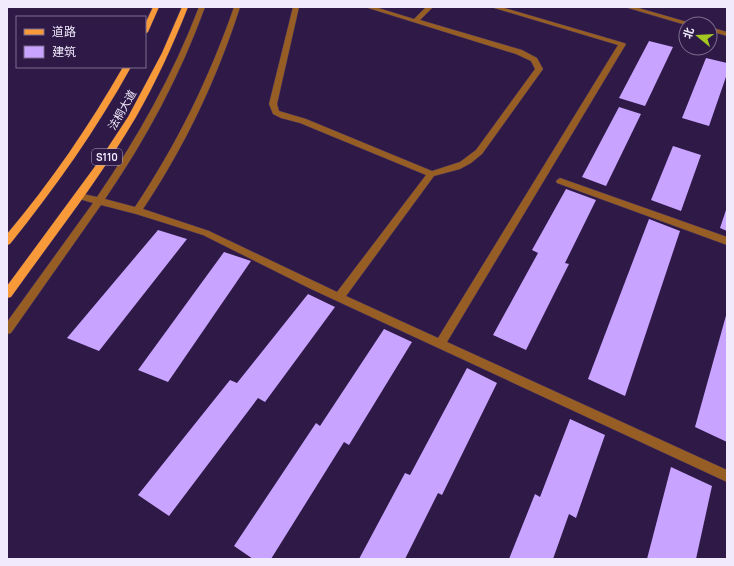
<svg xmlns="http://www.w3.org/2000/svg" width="734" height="566" font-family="Manrope,'Noto Sans SC',sans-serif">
<rect width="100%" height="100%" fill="#2e1947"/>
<g fill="#c8a3ff">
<polygon points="649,41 673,47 645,106 619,98"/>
<polygon points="706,58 727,63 727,74 709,126 682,118"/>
<polygon points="619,107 641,114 606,186 582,177"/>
<polygon points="673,146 701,155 681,211 651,200"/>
<polygon points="566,189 596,200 565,263 569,264 526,350 493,335 538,253 532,250"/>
<polygon points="727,207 727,231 720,228"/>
<polygon points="649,219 680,231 625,396 588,379"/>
<polygon points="158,230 187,239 99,351 67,338"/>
<polygon points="224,252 251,261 168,382 138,370"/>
<polygon points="308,294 335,307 265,402 258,398 169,516 138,495 230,380 237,383"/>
<polygon points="727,312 727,442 695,427"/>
<polygon points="384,329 412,342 349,445 344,442 271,559 253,559 234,546 316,423 320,426"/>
<polygon points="467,368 497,383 442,495 438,493 405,559 359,559 405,473 410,475"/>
<polygon points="570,419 605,435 576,518 569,514 553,559 509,559 535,494 540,497"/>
<polygon points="671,467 712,486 696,559 647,559"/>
</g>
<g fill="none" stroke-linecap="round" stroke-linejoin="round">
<defs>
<g id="minor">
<path d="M199,7H205C180,76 146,139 105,199L135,207C177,144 209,79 234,7H240C217,79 185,146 143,209L209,231L337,292L426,175L300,123L281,118L273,114L269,104L293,7H299L277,104L279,111L306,119L432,171L460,162L476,150L535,69L531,61L516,54L365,7H375L414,19L426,7H433L420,20L522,50L537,58L543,69L482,154L471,163L460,169L434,176L346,296L438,338L618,45L491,7H501L624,43L626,44L447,342L727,470V482L311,289L203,235L136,214L101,205L11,333L7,334V322L93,203L76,198L75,196L76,194L79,193L97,197C138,137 173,75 199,7Z"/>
<polygon points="625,7 635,7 694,24 686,25"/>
<polygon points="710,27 727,32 727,36 710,31"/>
<polygon points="560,178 727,237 727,245 557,183 556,181"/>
</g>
<g id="major">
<polygon points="153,7 159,7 148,32 145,34 145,24"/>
<path d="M182,7H188C173,45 156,82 136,117C99,180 53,238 11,297L7,298V286L99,161L128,117L162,53Z"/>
<path d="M123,67H131C96,130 55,188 10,244L7,245V234C51,182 89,126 123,67Z"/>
</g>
</defs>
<use href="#minor" stroke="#493660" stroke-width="1"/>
<use href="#major" stroke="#493660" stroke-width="1"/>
<use href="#minor" fill="#965e25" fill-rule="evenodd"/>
<use href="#major" fill="#f89a3a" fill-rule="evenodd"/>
</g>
<g text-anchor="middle" stroke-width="4" stroke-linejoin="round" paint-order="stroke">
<rect fill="#2e1947" stroke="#b6abc6" stroke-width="1" x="92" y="149" width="30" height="16" rx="3"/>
<g font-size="10" font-weight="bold" fill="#f0eafc">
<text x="107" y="161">S110</text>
</g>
<g font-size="11" fill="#f0eafc" stroke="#2e1947">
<text transform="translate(122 110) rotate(-60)" y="4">法桐大道</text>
</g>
</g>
<rect width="734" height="566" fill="none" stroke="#f0eafc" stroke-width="16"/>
<rect x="16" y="16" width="130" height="52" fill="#2e1947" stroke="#7c6d8f"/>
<rect x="24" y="29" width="20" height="6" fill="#f89a3a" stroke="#7c6d8f"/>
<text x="52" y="36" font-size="12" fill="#f0eafc">道路</text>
<rect x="24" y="46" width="20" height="12" fill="#c8a3ff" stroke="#7c6d8f"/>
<text x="52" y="56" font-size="12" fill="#f0eafc">建筑</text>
<g transform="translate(698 36) rotate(288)"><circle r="19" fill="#2e1947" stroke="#7c6d8f"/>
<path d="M0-3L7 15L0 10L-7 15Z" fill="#a5c823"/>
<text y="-6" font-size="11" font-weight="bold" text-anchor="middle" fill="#f0eafc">北</text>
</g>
</svg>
